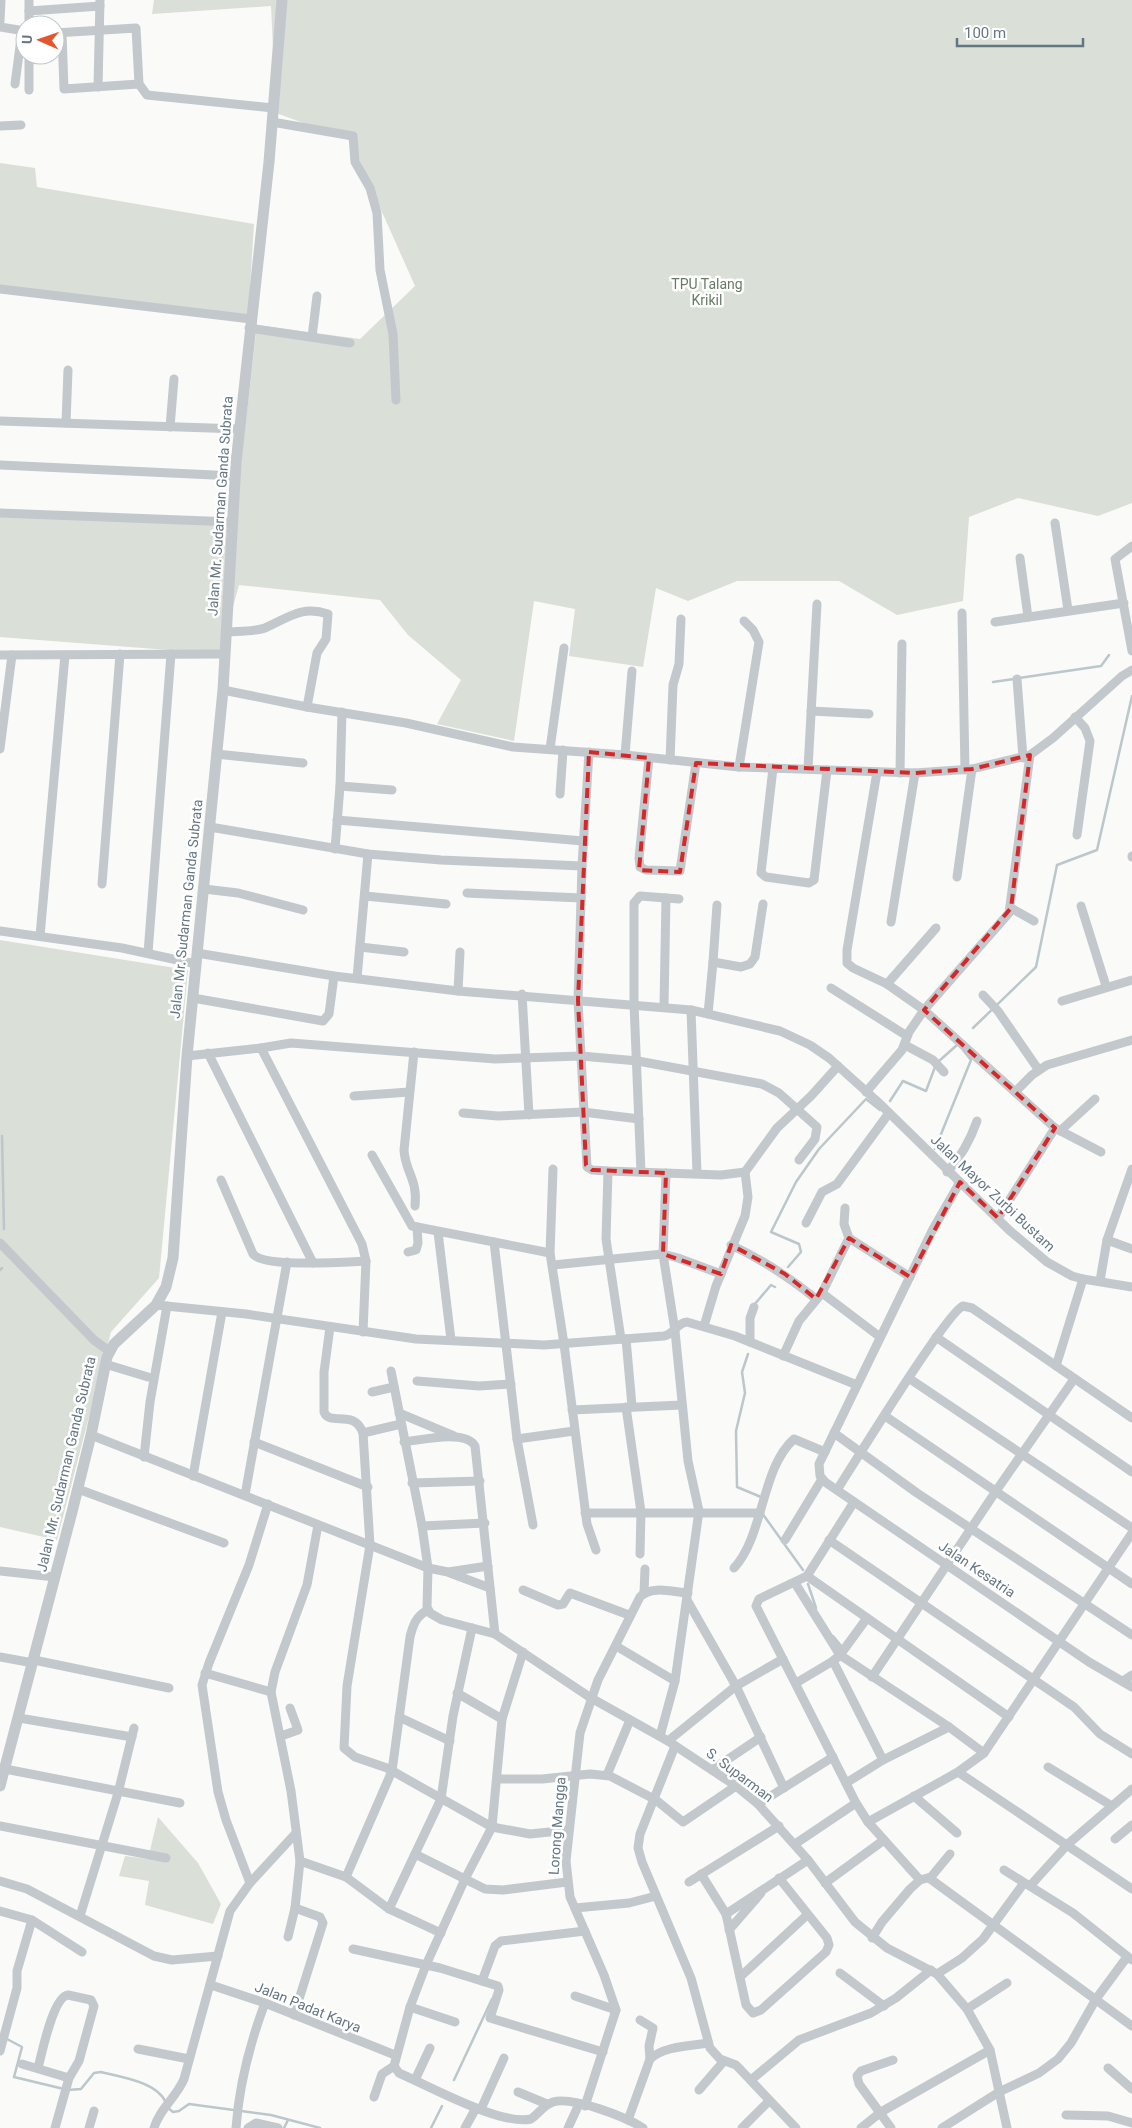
<svg xmlns="http://www.w3.org/2000/svg" width="1132" height="2128" font-family="Roboto,sans-serif">
<rect width="100%" height="100%" fill="#fafaf8"/>
<g fill="#dadfd7">
<polygon points="154,0 1132,0 1132,503 1098,516 1018,498 969,517 963,601 897,615 839,581 737,581 688,601 656,588 643,667 569,656 575,609 534,601 514,741 437,724 461,680 408,635 380,600 239,585 220,654 0,637 0,514 234,524 257,325 360,339 415,286 350,140 276,113 271,6 152,14"/>
<polygon points="0,163 35,168 37,187 254,224 248,320 0,287"/>
<polygon points="0,940 188,970 159,1278 111,1332 57,1540 0,1527"/>
<polygon points="158,1817 198,1863 221,1904 213,1924 145,1905 149,1881 119,1876 125,1856 148,1859"/>
</g>
<g fill="none" stroke-linecap="round" stroke-linejoin="round">
<g stroke="#bbc7cb" stroke-width="2.5">
<polyline points="1019,678 1101,666 1109,655"/>
<polyline points="993,682 1014,679"/>
<polyline points="973,1028 1036,967 1057,865 1097,850 1132,696"/>
<polyline points="939,1061 957,1045"/>
<polyline points="890,1101 903,1081 926,1091 935,1067"/>
<polyline points="2,1136 4,1229"/>
<polyline points="935,1149 971,1060 963,1050"/>
<polyline points="788,1267 801,1252 799,1244 771,1232 796,1182 819,1149 866,1099 880,1110"/>
<polyline points="0,1270 2,1268"/>
<polyline points="754,1305 771,1285 775,1287"/>
<polyline points="748,1354 742,1372 745,1393 736,1431 737,1487 761,1497"/>
<polyline points="762,1513 803,1570"/>
<polyline points="808,1584 816,1608"/>
<polyline points="833,1636 842,1647"/>
<path d="M7,2039L22,2047L14,2077L68,2090L81,2089L94,2073L101,2072C121,2077 158,2082 166,2103"/>
<polyline points="454,2080 492,1999"/>
<polyline points="168,2108 173,2112 179,2111 189,2104 271,2115 320,2128"/>
<polyline points="284,2128 288,2120"/>
<polyline points="431,2128 442,2106"/>
</g>
<g stroke="#c3c8cc" stroke-width="9">
<polyline points="29,0 29,25"/>
<polyline points="29,11 100,6"/>
<polyline points="0,21 1,0"/>
<polyline points="0,27 25,31"/>
<polyline points="55,33 136,28 139,84 147,95 273,108"/>
<polyline points="62,33 64,89 139,84"/>
<polyline points="15,84 22,31"/>
<polyline points="98,87 100,0"/>
<polyline points="29,90 29,55"/>
<polyline points="272,122 353,136 355,162 370,188 377,213 380,270 393,334 396,400"/>
<polyline points="0,126 21,125"/>
<polyline points="0,289 251,319"/>
<polyline points="249,328 350,343"/>
<polyline points="312,337 317,296"/>
<polyline points="0,421 240,429"/>
<polyline points="66,423 68,370"/>
<polyline points="170,427 174,379"/>
<polyline points="0,465 235,476"/>
<polyline points="0,513 233,522"/>
<polyline points="1055,523 1068,610"/>
<polyline points="1132,546 1115,559 1132,651"/>
<polyline points="1020,558 1028,617"/>
<polyline points="962,613 965,770"/>
<polyline points="995,622 1124,603"/>
<path d="M226,632C238,631 254,632 265,628C288,618 301,605 328,614L326,639L317,653L307,707"/>
<polyline points="0,655 225,654"/>
<polyline points="1017,679 1023,758"/>
<polyline points="223,690 307,707 406,723 513,747 625,755 739,767 915,773 972,769 1030,755 1053,738 1122,676 1132,670"/>
<polyline points="811,711 869,714"/>
<polyline points="1075,717 1085,728 1090,741 1077,835"/>
<polyline points="0,749 12,655"/>
<polyline points="550,749 564,648"/>
<polyline points="589,752 582,866 578,1000 587,1167 592,1170 608,1171 721,1175 745,1172 777,1128 811,1096 838,1066"/>
<polyline points="216,754 303,763"/>
<polyline points="625,755 632,671"/>
<polyline points="649,758 639,858 640,867 646,870 680,871 696,763"/>
<polyline points="670,760 673,685 679,664 681,619"/>
<polyline points="739,767 759,642 753,630 744,621"/>
<polyline points="773,768 761,873 766,877 809,883 814,880 827,770"/>
<polyline points="808,769 817,604"/>
<polyline points="877,772 847,950 847,963 853,968 887,984 924,1010 1055,1128 998,1218"/>
<polyline points="900,773 902,644"/>
<polyline points="340,786 392,790"/>
<polyline points="560,794 563,750"/>
<polyline points="337,820 583,841"/>
<polyline points="210,827 368,854 441,860 582,866"/>
<polyline points="335,849 340,786 342,712"/>
<polyline points="1132,856 1132,857"/>
<polyline points="957,877 972,769"/>
<polyline points="102,884 120,654"/>
<polyline points="204,889 238,893 303,910"/>
<polyline points="467,893 581,898"/>
<polyline points="365,896 446,904"/>
<polyline points="1081,906 1106,986"/>
<polyline points="1011,908 1034,921"/>
<polyline points="891,922 915,773"/>
<polyline points="0,931 122,948 196,964"/>
<polyline points="40,936 65,655"/>
<polyline points="360,947 404,952"/>
<polyline points="148,953 171,654"/>
<polyline points="197,953 334,976 458,991 691,1010 780,1031 810,1045 829,1058 878,1102 1009,1230 1047,1262 1072,1276 1083,1279 1132,1287"/>
<polyline points="713,962 717,905"/>
<polyline points="357,978 368,854"/>
<polyline points="887,984 936,928"/>
<polyline points="831,988 907,1036"/>
<polyline points="458,991 460,952"/>
<polyline points="522,994 529,1115"/>
<polyline points="983,995 998,1011 1038,1069"/>
<polyline points="193,998 323,1021 329,1014 334,976"/>
<polyline points="1062,1001 1132,980"/>
<polyline points="664,1006 666,898"/>
<polyline points="691,1010 697,1173"/>
<polyline points="708,1014 713,962 741,967 750,964 755,957 763,904"/>
<polyline points="905,1045 933,1060 944,1072"/>
<polyline points="261,1048 291,1043 495,1059 581,1056 638,1061 762,1084 779,1093 817,1127 815,1139 799,1160"/>
<path d="M414,1052L404,1150C405,1172 418,1179 415,1206"/>
<polyline points="208,1053 313,1263"/>
<polyline points="187,1056 261,1048 362,1244 366,1261 363,1332"/>
<polyline points="866,1092 902,1050 909,1032 924,1010 1009,913 1030,755"/>
<polyline points="1015,1092 1032,1075 1047,1065 1132,1040"/>
<polyline points="354,1096 409,1092"/>
<polyline points="463,1113 498,1116 583,1112 639,1119"/>
<polyline points="1055,1128 1101,1152"/>
<polyline points="1060,1131 1095,1099"/>
<polyline points="372,1155 412,1226 550,1253"/>
<polyline points="553,1169 550,1253 564,1344 587,1524 596,1550"/>
<polyline points="608,1171 606,1239 621,1339"/>
<polyline points="641,1172 634,1004 634,903 640,896 679,899"/>
<path d="M947,1172C962,1156 970,1141 977,1121"/>
<path d="M221,1180L253,1254C264,1268 345,1262 366,1261"/>
<polyline points="960,1182 933,1229 819,1464 820,1476 825,1482 1089,1662 1132,1687"/>
<polyline points="845,1208 844,1224 849,1238 910,1277"/>
<polyline points="806,1223 822,1192 837,1184 889,1113"/>
<polyline points="438,1232 451,1340"/>
<polyline points="1107,1240 1132,1249"/>
<polyline points="494,1242 517,1439 533,1525"/>
<polyline points="0,1243 94,1340 109,1351"/>
<path d="M731,1245C763,1260 789,1277 816,1299"/>
<polyline points="408,1252 416,1250 418,1243 417,1227"/>
<polyline points="553,1265 663,1254 678,1258 721,1274"/>
<polyline points="1100,1281 1107,1240 1132,1169"/>
<polyline points="822,1293 880,1337"/>
<path d="M156,1305L246,1314L416,1339L544,1345L664,1336C674,1334 677,1323 687,1322L735,1336L857,1385"/>
<polyline points="704,1326 716,1286 745,1216 748,1197 745,1172"/>
<path d="M330,1327L324,1372V1412C330,1427 354,1408 363,1433L370,1545L347,1686L344,1748L355,1757L387,1768L492,1827L530,1834L569,1830"/>
<polyline points="936,1337 1132,1472"/>
<polyline points="626,1339 632,1406"/>
<polyline points="750,1342 750,1318 754,1307"/>
<polyline points="783,1356 799,1321 822,1293 849,1238"/>
<polyline points="105,1364 148,1377"/>
<polyline points="1056,1366 1083,1279"/>
<polyline points="391,1371 422,1526 428,1568 427,1607 430,1613 442,1620 495,1634 591,1698 668,1741 736,1786 758,1804 808,1860 855,1922 887,1948 937,1974 967,2009 990,2050 1007,2128"/>
<polyline points="910,1379 1132,1528"/>
<polyline points="417,1381 479,1386 511,1384"/>
<polyline points="372,1392 394,1387"/>
<polyline points="626,1407 641,1512 640,1554"/>
<polyline points="572,1410 682,1405"/>
<polyline points="399,1413 454,1436"/>
<polyline points="885,1416 1132,1584"/>
<polyline points="363,1433 401,1424"/>
<polyline points="834,1433 917,1493 1132,1635"/>
<polyline points="91,1435 428,1568 448,1572 488,1566"/>
<polyline points="517,1439 574,1431"/>
<polyline points="254,1442 368,1487"/>
<path d="M404,1442C421,1440 466,1429 475,1446L495,1634"/>
<polyline points="144,1457 150,1402 167,1306"/>
<polyline points="193,1476 222,1312"/>
<polyline points="412,1483 480,1481"/>
<polyline points="78,1489 224,1543"/>
<path d="M837,1490C853,1465 947,1312 963,1306L972,1308L1132,1418"/>
<polyline points="245,1495 287,1262"/>
<polyline points="854,1502 807,1576 759,1599 756,1606 856,1803 868,1822 920,1880"/>
<polyline points="585,1513 760,1513"/>
<polyline points="422,1526 485,1523"/>
<polyline points="785,1540 822,1479"/>
<polyline points="829,1540 1052,1692 1074,1707 1100,1734 1132,1754"/>
<path d="M734,1568C764,1536 761,1468 794,1439L825,1452"/>
<polyline points="0,1571 55,1577"/>
<polyline points="450,1573 490,1588"/>
<polyline points="807,1576 1009,1717"/>
<polyline points="795,1583 840,1655 833,1661 883,1760"/>
<polyline points="523,1590 558,1605 563,1604 570,1593 629,1615"/>
<polyline points="644,1592 645,1569"/>
<polyline points="687,1600 736,1686 784,1788"/>
<polyline points="867,1618 840,1655 949,1727 984,1753"/>
<polyline points="616,1646 675,1681"/>
<path d="M523,1652L502,1719L492,1827L465,1879L426,1965L410,2007L394,2066L399,2073C429,2086 501,2126 531,2119C539,2113 544,2105 553,2102C572,2096 626,2117 643,2128"/>
<polyline points="0,1657 33,1663"/>
<polyline points="34,1660 169,1688"/>
<polyline points="205,1673 271,1692"/>
<polyline points="872,1677 996,1491 1074,1379"/>
<polyline points="1123,1681 1132,1675"/>
<polyline points="796,1683 833,1661"/>
<polyline points="457,1693 502,1719"/>
<polyline points="399,1717 450,1741"/>
<polyline points="19,1718 132,1737"/>
<polyline points="281,1736 298,1730 290,1708"/>
<polyline points="660,1736 675,1681 699,1511 688,1461 675,1331 663,1254 666,1173"/>
<polyline points="668,1741 736,1686 783,1659"/>
<polyline points="675,1746 640,1834 638,1848 642,1862 691,1978 710,2048 720,2059 736,2065 796,2128"/>
<polyline points="1048,1767 1112,1806"/>
<polyline points="5,1769 180,1803"/>
<polyline points="712,1770 761,1737"/>
<polyline points="958,1772 1132,1889"/>
<polyline points="607,1775 630,1720"/>
<polyline points="498,1779 542,1779 590,1774 610,1776 656,1800 683,1822 736,1786"/>
<polyline points="846,1783 883,1760 949,1727"/>
<polyline points="914,1796 957,1833"/>
<polyline points="758,1804 833,1757"/>
<polyline points="868,1822 958,1772 984,1753 1132,1533"/>
<polyline points="0,1826 166,1858"/>
<polyline points="1115,1839 1132,1825"/>
<polyline points="795,1844 853,1805"/>
<polyline points="415,1854 485,1889 503,1890 567,1882"/>
<polyline points="300,1861 346,1877 389,1909 441,1933"/>
<polyline points="1004,1870 1073,1913 1132,1960"/>
<polyline points="701,1874 726,1914 746,2005 753,2013 761,2010 826,1952 829,1945 827,1938 779,1878"/>
<path d="M346,1877L392,1771L410,1637C413,1625 416,1616 428,1610"/>
<polyline points="929,1878 1132,2026"/>
<polyline points="0,1881 27,1889 154,1956 172,1960 218,1956"/>
<polyline points="689,1882 779,1826"/>
<polyline points="250,1883 226,1820 218,1792 202,1685 209,1663 249,1565 268,1504"/>
<polyline points="825,1883 884,1840"/>
<polyline points="1030,1886 1068,1844 1132,1789"/>
<polyline points="575,1908 629,1903 656,1896"/>
<polyline points="389,1909 441,1799 453,1716 472,1628"/>
<polyline points="0,1911 32,1920 82,1952"/>
<polyline points="726,1914 808,1860"/>
<polyline points="80,1916 118,1793 134,1728"/>
<polyline points="729,1930 761,1893"/>
<polyline points="288,1937 295,1908 300,1861 291,1791 271,1692 275,1672 307,1585 318,1525"/>
<polyline points="872,1938 882,1922 910,1889 920,1880 931,1877 950,1854"/>
<polyline points="353,1949 440,1968 498,1986 499,1990 490,2018 603,2052"/>
<polyline points="840,1973 884,2006"/>
<polyline points="937,1974 962,1958 983,1939 1024,1883"/>
<polyline points="740,1977 807,1915"/>
<polyline points="482,1981 495,1946 501,1941 585,1931"/>
<polyline points="211,1985 265,2003 395,2055"/>
<polyline points="575,1996 616,2010"/>
<polyline points="410,2007 455,2022"/>
<polyline points="967,2009 1007,1983"/>
<polyline points="294,2015 323,1923 320,1917 295,1908"/>
<polyline points="640,2020 653,2028 649,2046 650,2059"/>
<polyline points="138,2049 189,2059"/>
<polyline points="0,2051 17,1988 17,1971 32,1920"/>
<polyline points="22,2064 69,2078"/>
<path d="M38,2068C42,2053 53,1997 68,1995L91,2000L94,2006L79,2061L69,2078L55,2128"/>
<polyline points="1108,2068 1132,2089"/>
<polyline points="415,2080 430,2048"/>
<polyline points="751,2080 799,2040 871,2013 896,1998 931,1970"/>
<polyline points="699,2090 724,2061"/>
<polyline points="518,2092 547,2104"/>
<polyline points="374,2097 382,2074 394,2066"/>
<path d="M585,2106L616,2010L604,1975L570,1897L566,1861L580,1733L598,1680L640,1597C651,1585 673,1592 688,1593"/>
<polyline points="481,2109 504,2058"/>
<polyline points="1066,2115 1108,2116 1132,2123"/>
<path d="M628,2120L650,2059C664,2046 690,2046 708,2043"/>
<polyline points="89,2128 94,2111"/>
<path d="M154,2128C160,2108 176,2098 184,2079L230,1911L250,1883L296,1833"/>
<path d="M236,2128C239,2086 250,2043 265,2003"/>
<polyline points="248,2128 256,2123 278,2128"/>
<polyline points="465,2128 476,2108"/>
<polyline points="568,2128 579,2104"/>
<polyline points="742,2128 769,2101"/>
<polyline points="861,2128 881,2112 990,2050"/>
<polyline points="891,2128 859,2084 857,2076 861,2071 893,2060"/>
<polyline points="942,2128 999,2092 1039,2073 1058,2059 1071,2043 1096,1999 1127,1957"/>
</g>
<polyline stroke="#c3c8cc" stroke-width="11" points="0,1786 72,1512 91,1435 107,1357 114,1344 156,1305 166,1287 173,1258 187,1056 223,690 236,463 269,162 282,0"/>
</g>
<path fill="none" stroke="#d62828" stroke-width="4" stroke-dasharray="10 6" stroke-linejoin="round" d="M589,752L649,758L639,870L680,872L696,763L915,773L972,769L1030,755L1011,908L924,1010L1055,1128L998,1218L960,1182L910,1277L849,1238L816,1299L785,1274L731,1245L721,1274L663,1254L666,1173L592,1170L586,1165L578,1000Z"/>
<g text-anchor="middle" stroke-width="5" stroke-linejoin="round" paint-order="stroke">
<g font-size="14" fill="#687a64" stroke="#fff">
<text x="707" y="289">TPU Talang<tspan x="707" dy="16">Krikil</tspan></text>
</g>
<g font-size="14" fill="#657683" stroke="#fff">
<text transform="translate(220 506) rotate(-86)" y="5">Jalan Mr. Sudarman Ganda Subrata</text>
<text transform="translate(186 909) rotate(-84)" y="5">Jalan Mr. Sudarman Ganda Subrata</text>
<text transform="translate(993 1193) rotate(43)" y="5">Jalan Mayor Zurbi Bustam</text>
<text transform="translate(66 1464) rotate(-77)" y="5">Jalan Mr. Sudarman Ganda Subrata</text>
<text transform="translate(977 1569) rotate(34)" y="5">Jalan Kesatria</text>
<text transform="translate(740 1775) rotate(37)" y="5">S. Suparman</text>
<text transform="translate(557 1826) rotate(-86)" y="5">Lorong Mangga</text>
<text transform="translate(308 2007) rotate(22)" y="5">Jalan Padat Karya</text>
</g>
</g>
<g transform="translate(40 40) rotate(272)"><circle r="24" fill="#ffffff" stroke="#c1c8cd"/>
<path d="M0-4L9 19L0 12L-9 19Z" fill="#e4572e"/>
<text y="-8" font-size="14" font-weight="bold" text-anchor="middle" fill="#657683">U</text>
</g>
<path d="M957 38v8h126v-8" fill="none" stroke="#657683" stroke-width="2.5"/>
<text x="964" y="38" font-size="15" fill="#657683" stroke="#ffffff" stroke-width="4" paint-order="stroke">100 m</text>
</svg>
